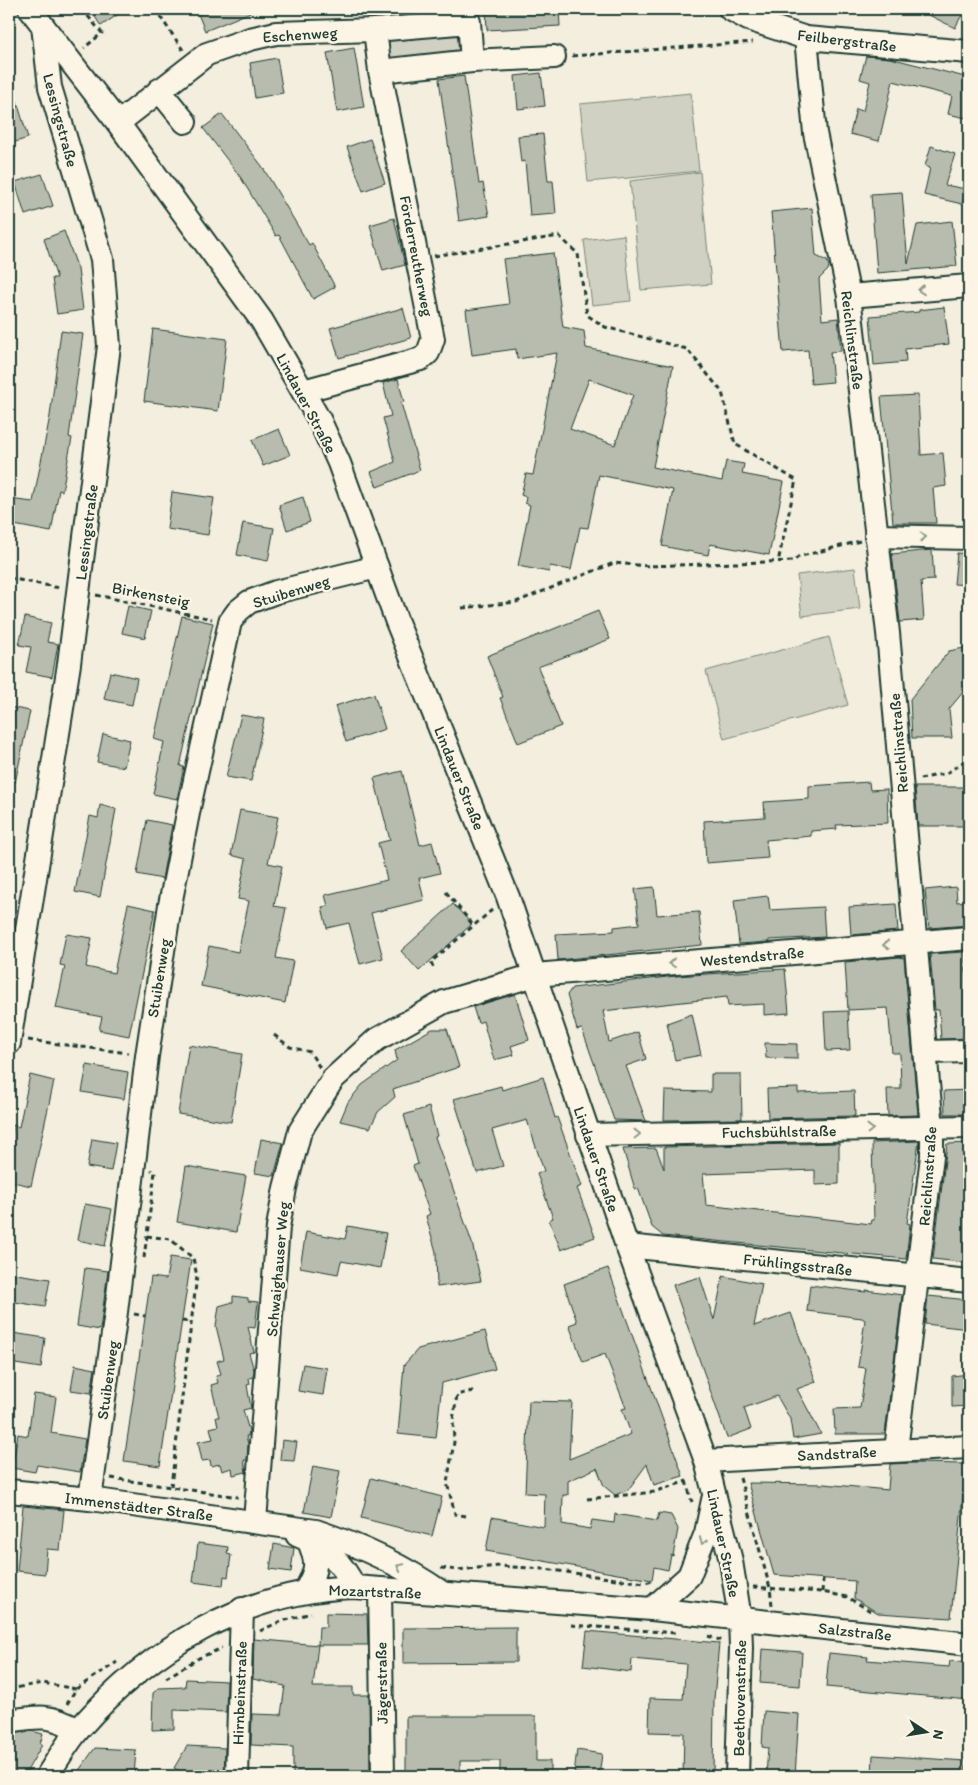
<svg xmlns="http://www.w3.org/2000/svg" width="978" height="1785" font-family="Itim,sans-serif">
<rect width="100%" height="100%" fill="#f3eede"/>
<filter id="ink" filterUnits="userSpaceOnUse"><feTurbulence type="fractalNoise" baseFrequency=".02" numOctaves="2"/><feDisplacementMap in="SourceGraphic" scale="10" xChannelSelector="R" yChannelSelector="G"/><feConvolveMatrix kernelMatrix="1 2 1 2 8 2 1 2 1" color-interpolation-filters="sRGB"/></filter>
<g filter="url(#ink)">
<g fill="#d0d1c2" stroke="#78877b">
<polygon points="458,31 460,56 390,61 389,36"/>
<polygon points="691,93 699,171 588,182 580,104"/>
<polygon points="700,172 711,284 641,290 630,181"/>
<polygon points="624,235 631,301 592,305 584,240"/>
<polygon points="855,568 860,609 802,616 797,575"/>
<polygon points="829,637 848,705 724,739 706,671"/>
</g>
<g fill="#b8bcae" stroke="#1f3d34" fill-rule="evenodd">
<polygon points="90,9 126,9 101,26"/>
<polygon points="196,9 258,9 205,31"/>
<polygon points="486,9 559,9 560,26 487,30"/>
<polygon points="917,9 965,9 955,28"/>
<polygon points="354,48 364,107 337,112 327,53"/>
<polygon points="866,56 890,58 969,78 969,102 966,118 948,114 952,96 893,81 879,141 850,134 856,109 863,111 870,82 860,79"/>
<polygon points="277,58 283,93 255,98 250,63"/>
<polygon points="541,73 545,106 518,109 515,76"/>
<polygon points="464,76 479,184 483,183 489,216 459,221 439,79"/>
<polygon points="12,85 28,138 9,144 9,86"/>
<polygon points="222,114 262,166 309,245 312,243 335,287 313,299 279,235 276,236 241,178 203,128"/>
<polygon points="543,134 548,181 553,181 556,214 530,216 525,161 521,162 518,136"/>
<polygon points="370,139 385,183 363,191 347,147"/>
<polygon points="931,146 955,154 945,185 966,189 962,204 924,195 930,168 925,166"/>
<polygon points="42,174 53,206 25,215 15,182"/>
<polygon points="902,192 908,264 917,225 952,221 957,266 877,273 871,194"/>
<polygon points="812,208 816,256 827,261 829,266 828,270 819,279 822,320 838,318 841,351 830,352 833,382 811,384 808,350 783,352 771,212"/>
<polygon points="394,218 405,265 383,271 370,225"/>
<polygon points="64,231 78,269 83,310 57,314 52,278 57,278 44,239"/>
<path d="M553,253L563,327L584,331L586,348L673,366L653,467L722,481L726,461L744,464L742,474L784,482L769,555L710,544L708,555L662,546L673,490L599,475L588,528L580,527L571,570L550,566L549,572L518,566L530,505L525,503L526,497L521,495L526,474L533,475L557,353L517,359L516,349L472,355L466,310L509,304L503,259ZM589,379L633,395L615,445L570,429Z"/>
<polygon points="944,307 949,344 905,349 906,362 874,365 870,316 919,312 919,310"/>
<polygon points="403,308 411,338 339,358 330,328"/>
<polygon points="153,329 227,339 218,411 144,401"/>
<polygon points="61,331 83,334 69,437 72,438 62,491 59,490 51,532 9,524 9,499 33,502 50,416"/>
<polygon points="398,379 404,402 401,403 420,470 377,487 371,472 395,462 383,418 391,416 383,383"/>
<polygon points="918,395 921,455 943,453 946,486 933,488 936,523 893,523 881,397"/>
<polygon points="279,429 290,455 263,466 252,440"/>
<polygon points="172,492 214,498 208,535 167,529"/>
<polygon points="303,497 310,522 287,530 279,505"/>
<polygon points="243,523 274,528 268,561 237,555"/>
<polygon points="932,550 934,580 921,581 924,620 900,622 892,554"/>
<polygon points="957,553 969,554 969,585 954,584"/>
<polygon points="128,606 151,611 145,638 122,633"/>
<polygon points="598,611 610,639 538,667 561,726 518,743 500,698 503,697 487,656"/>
<polygon points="182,616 213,623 180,766 184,767 177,799 153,794 164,742 154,739"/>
<polygon points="25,617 51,623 47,642 58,644 52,677 26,672 31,647 19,645"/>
<polygon points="969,647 969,690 964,691 949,709 952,738 912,738 910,699 949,651"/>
<polygon points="110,672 137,678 132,705 104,699"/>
<polygon points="374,694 385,729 346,742 335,706"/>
<polygon points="9,707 30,711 15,783 9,782"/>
<polygon points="241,715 264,719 251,781 226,777"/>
<polygon points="103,734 130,740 124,767 97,762"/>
<polygon points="402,771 420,845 432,842 440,873 419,878 424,900 371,913 383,958 360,964 349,923 327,928 322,907 328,906 325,895 387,880 378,843 390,840 374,778"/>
<polygon points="869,782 870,790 887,789 888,823 836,825 837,829 811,831 811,836 766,840 768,858 706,863 704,821 765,817 764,802 809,799 809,786"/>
<polygon points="915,787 969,787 969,826 918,826"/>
<polygon points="100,805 116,809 100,897 75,892 90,816 98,818"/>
<polygon points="240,810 278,817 268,863 282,866 274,906 286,908 276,958 293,961 285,1003 201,986 209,946 238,952 249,901 238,899 246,859 231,855"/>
<polygon points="147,820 172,825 162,879 137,874"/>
<polygon points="654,887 657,915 699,912 702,945 558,960 556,934 614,931 614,927 639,924 635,889"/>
<polygon points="956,887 957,902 969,901 969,925 929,928 925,890"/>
<polygon points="768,896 770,910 823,907 825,937 769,940 769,942 739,944 734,900"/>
<polygon points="128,904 155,910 129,1036 99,1030 102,1017 56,1008 65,966 60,965 66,934 92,938 86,967 114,973"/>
<polygon points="453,904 472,924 419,971 401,951"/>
<polygon points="896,904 898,931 851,935 849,907"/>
<polygon points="965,952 969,1038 941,1039 939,1010 935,1010 930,954"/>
<polygon points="899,957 904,958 918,1115 888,1116 887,1089 901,1089 900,1053 892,1053 888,1008 848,1010 845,962"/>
<polygon points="785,969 789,1013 764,1015 764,1004 728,1006 727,997 603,1011 609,1042 638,1032 646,1059 626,1066 646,1121 614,1120 582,1029 577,1030 567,995 572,988 676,976"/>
<polygon points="515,994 529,1040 511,1046 514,1055 494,1060 483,1021 478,1023 473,1007"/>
<polygon points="848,1011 850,1050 826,1051 824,1012"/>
<polygon points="692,1014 701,1055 675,1060 667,1023"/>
<polygon points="432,1029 447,1029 459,1067 393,1089 395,1097 378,1112 370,1128 340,1121 348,1102 362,1085 397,1060 395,1050"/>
<polygon points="765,1043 797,1044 797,1059 766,1058"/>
<polygon points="189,1045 242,1054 231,1122 178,1114"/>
<polygon points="87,1065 128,1072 124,1099 82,1092"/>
<polygon points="711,1074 741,1074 742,1119 664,1120 665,1091 711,1092"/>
<polygon points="30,1075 54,1081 31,1186 9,1181 9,1146 13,1125 19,1127"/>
<polygon points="543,1077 555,1118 557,1117 582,1186 577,1188 595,1237 561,1250 549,1220 553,1218 537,1174 544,1171 527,1120 492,1130 503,1166 477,1173 454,1099 501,1086 502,1090"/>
<polygon points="798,1088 798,1093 854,1091 855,1116 768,1118 767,1089"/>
<polygon points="969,1090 969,1114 945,1114 944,1091"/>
<polygon points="429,1107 437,1136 435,1137 472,1243 481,1281 437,1287 436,1252 426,1216 430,1214 413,1166 418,1164 404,1115"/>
<polygon points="92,1139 116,1143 111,1171 87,1167"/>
<polygon points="261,1139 283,1143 274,1176 255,1173"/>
<polygon points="919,1141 907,1223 910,1224 906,1259 663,1236 652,1227 638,1188 635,1189 623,1149 656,1148 664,1169 664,1147 839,1143 839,1184 815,1185 815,1170 703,1174 706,1205 871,1224 872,1220 874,1220 872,1143"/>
<polygon points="969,1143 969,1263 933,1259 947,1144"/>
<polygon points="186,1166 246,1176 236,1232 177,1222"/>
<polygon points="85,1204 112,1209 105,1246 78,1240"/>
<polygon points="348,1226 386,1233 380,1268 341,1261 338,1274 300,1267 306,1232 345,1239"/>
<polygon points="170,1257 191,1260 160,1466 124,1461 151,1277 166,1279"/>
<polygon points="85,1268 108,1271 100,1330 77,1326"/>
<polygon points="608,1268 683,1476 654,1485 647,1464 628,1490 615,1495 604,1486 597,1468 568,1481 568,1495 563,1495 562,1524 590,1529 592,1520 614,1523 615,1514 657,1521 659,1513 671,1515 678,1529 673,1556 671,1555 668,1570 654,1567 652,1580 486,1551 492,1517 544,1527 545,1494 525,1493 529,1401 572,1402 569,1459 631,1434 622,1409 626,1408 605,1354 583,1362 569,1325 577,1322 564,1284"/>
<polygon points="9,1273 50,1279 45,1307 9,1301"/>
<polygon points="723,1276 762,1284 754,1326 791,1313 816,1382 797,1389 821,1434 793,1439 790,1419 777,1396 744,1408 751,1429 727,1438 673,1285 700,1277 714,1320"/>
<polygon points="810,1285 866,1292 866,1290 902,1295 885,1434 835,1434 834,1409 860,1408 866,1368 858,1367 865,1320 862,1318 807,1311"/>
<polygon points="233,1296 248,1298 248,1301 258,1302 255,1328 248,1327 254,1352 249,1353 254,1370 253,1377 249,1378 250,1384 247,1385 251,1408 243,1410 249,1431 248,1436 246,1436 248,1444 247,1460 244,1460 246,1472 233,1475 232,1468 222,1471 220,1464 211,1466 210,1460 202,1461 198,1442 213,1439 210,1428 218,1426 216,1417 219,1417 211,1385 218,1383 216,1376 221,1374 217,1361 224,1359 216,1326 219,1306 233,1302"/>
<polygon points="928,1296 969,1300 969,1329 925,1324"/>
<polygon points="485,1331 495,1369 442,1383 436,1438 398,1434 404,1365 418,1349"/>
<polygon points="13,1333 45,1338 41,1368 9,1363"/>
<polygon points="303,1364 327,1368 323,1395 298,1391"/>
<polygon points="75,1365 95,1369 91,1393 71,1390"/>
<polygon points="969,1374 969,1406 952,1407 952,1376"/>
<polygon points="34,1394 56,1397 51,1433 85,1439 80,1472 37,1465 35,1472 12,1468 18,1434 28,1436"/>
<polygon points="282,1440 297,1442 294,1461 280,1460"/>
<polygon points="913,1463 966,1464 951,1618 878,1613 854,1598 855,1581 774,1575 748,1483 824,1484 888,1490 890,1464"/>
<polygon points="313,1466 340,1471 331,1517 304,1512"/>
<polygon points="371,1478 442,1497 432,1536 361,1518"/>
<polygon points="23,1506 64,1510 60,1550 47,1549 45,1574 17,1571"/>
<polygon points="198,1543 228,1547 227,1554 231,1555 228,1577 224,1576 223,1586 193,1582"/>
<polygon points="274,1544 294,1548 291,1572 270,1569"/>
<polygon points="326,1613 367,1614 368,1645 318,1645 313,1687 353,1687 353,1695 369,1695 370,1776 293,1776 293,1747 251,1745 252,1714 281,1715 285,1686 253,1679 254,1639 318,1645 319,1627 326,1627"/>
<polygon points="516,1627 516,1662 403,1663 403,1628"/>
<polygon points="587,1631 719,1643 714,1699 713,1776 683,1776 684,1733 649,1732 650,1698 683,1699 686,1664 632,1659 631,1672 583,1666"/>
<polygon points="762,1649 802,1652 800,1686 760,1683"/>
<polygon points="829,1653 868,1657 867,1660 949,1667 950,1661 969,1663 969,1700 826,1687"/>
<polygon points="186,1679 227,1681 226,1712 174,1710 174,1729 152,1730 153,1693 159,1688 185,1687"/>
<polygon points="764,1711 799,1714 795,1776 766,1776 768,1748 762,1747"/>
<polygon points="406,1716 536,1716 536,1761 550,1761 550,1776 500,1776 500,1761 460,1761 460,1776 406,1776"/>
<polygon points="31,1731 43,1734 40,1744 42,1745 24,1776 9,1776 9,1735"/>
<polygon points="187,1746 225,1748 224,1776 189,1776 174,1768"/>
<polygon points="95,1748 136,1750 134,1776 75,1776"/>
<polygon points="577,1750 602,1754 599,1776 574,1773"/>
<polygon points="873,1755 966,1761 965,1776 872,1776"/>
</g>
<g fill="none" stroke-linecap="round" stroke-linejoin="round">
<defs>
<g id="minor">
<polyline points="30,9 118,123 262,321 320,421 339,463 397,622 508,897 627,1246 706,1461 731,1561 740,1619 741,1647 737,1776"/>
<polyline points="730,9 748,19 806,38 969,52"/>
<polyline points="806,38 815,133 849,296 888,633 932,1128 932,1156 896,1450"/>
<polyline points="472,61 554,57"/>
<polyline points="159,90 185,122"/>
<polyline points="118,123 207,54 250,39 276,33 375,30 469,22 472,61 380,71"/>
<polyline points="849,296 969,286"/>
<polyline points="303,391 421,359 428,353 433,339 380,71 375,30"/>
<polyline points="876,536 969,538"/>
<polyline points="9,1043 69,664 109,346 102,259 50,87 43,26"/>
<polyline points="927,1052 969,1051"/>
<polyline points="588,1135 969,1127"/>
<polyline points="627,1246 969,1281"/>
<polyline points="706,1461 969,1447"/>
<path d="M9,1491L90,1499L316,1531C361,1546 402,1565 441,1592"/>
<polyline points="90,1499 116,1312 147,1056 170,905 190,803 230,622 238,611 249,602 276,592 377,567"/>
<polyline points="255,1521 278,1227 285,1188 300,1131 333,1079 376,1040 444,1002 535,975 969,938"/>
<path d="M297,1535C322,1545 343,1562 354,1587"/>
<polyline points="380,1589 383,1776"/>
<path d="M305,1591C318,1569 318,1563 308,1539"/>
<polyline points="652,1609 689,1576 706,1533 713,1500"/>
<path d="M9,1721C39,1716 50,1714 78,1730"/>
<path d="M47,1776C57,1761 67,1743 79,1729C150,1648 244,1591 354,1587L652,1609L969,1644"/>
<polyline points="237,1776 242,1609"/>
</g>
</defs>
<use href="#minor" stroke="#1f3d34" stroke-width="26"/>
<g stroke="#1f3d34" stroke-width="3" stroke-dasharray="5 4" stroke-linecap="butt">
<polyline points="82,9 102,33 84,48"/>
<polyline points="155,9 183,50"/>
<polyline points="572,56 753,42"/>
<polyline points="434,256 559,236 578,254 587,315 605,327 687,349 722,392 735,444 796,480 778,562"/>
<polyline points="9,578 60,588"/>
<polyline points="96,595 212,619"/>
<polyline points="462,608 516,602 614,563 648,566 794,561 798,557 860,541"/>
<polyline points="920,779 947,773 969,758 969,724"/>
<polyline points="446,892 473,925"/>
<polyline points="433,967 431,962 492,910"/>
<polyline points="274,1035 290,1047 310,1052 320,1068"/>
<polyline points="28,1040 128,1053"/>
<polyline points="147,1236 170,1239 193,1258 197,1276 171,1486"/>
<polyline points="144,1258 155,1172 151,1170"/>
<polyline points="134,1314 145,1316"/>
<polyline points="182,1321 190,1322"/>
<polyline points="111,1478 238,1497"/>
<polyline points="740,1478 770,1588 772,1605"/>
<polyline points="686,1481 692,1502"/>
<polyline points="587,1499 654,1492 687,1481"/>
<polyline points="466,1516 455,1514 447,1483 454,1442 453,1420 457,1395 476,1390"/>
<polyline points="441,1568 457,1570 499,1566 545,1569 645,1583 653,1581"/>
<polyline points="753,1587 822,1592 847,1597 874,1613"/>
<polyline points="822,1592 823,1579"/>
<polyline points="571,1625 676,1633"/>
<polyline points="260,1631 279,1622 311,1613"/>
<polyline points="708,1636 723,1641"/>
<polyline points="166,1678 199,1658 222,1648"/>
<polyline points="9,1689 43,1683 76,1689"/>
<polyline points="67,1704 76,1689 117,1662"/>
</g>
<use href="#minor" stroke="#fcf5e5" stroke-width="22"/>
</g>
<defs><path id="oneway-chevron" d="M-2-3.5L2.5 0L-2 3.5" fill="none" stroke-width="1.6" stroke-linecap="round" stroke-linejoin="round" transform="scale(1.25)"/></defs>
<g stroke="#8e998c">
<use href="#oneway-chevron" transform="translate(921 290) rotate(175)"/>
<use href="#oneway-chevron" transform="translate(923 537) rotate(1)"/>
<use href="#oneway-chevron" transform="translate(886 945) rotate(175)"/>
<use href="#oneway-chevron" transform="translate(672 963) rotate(175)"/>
<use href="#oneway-chevron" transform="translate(870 1129) rotate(-1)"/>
<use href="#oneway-chevron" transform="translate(637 1134) rotate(-1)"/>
<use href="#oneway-chevron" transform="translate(703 1541) rotate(111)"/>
<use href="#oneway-chevron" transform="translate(400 1567) rotate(-153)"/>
</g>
</g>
<g text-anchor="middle" stroke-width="5" stroke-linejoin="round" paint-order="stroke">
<g font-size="16" fill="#1f3d34" stroke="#fcf5e5">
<text transform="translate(300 34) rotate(-4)" y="6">Eschenweg</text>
<text transform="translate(847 40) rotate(7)" y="6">Feilbergstraße</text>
<text transform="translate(61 120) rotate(75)" y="6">Lessingstraße</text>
<text transform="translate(417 256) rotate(79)" y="6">Förderreutherweg</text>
<text transform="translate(853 340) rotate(83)" y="6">Reichlinstraße</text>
<text transform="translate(307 403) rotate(62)" y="6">Lindauer Straße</text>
<text transform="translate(86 532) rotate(-83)" y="6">Lessingstraße</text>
<text transform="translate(291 591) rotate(-17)" y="6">Stuibenweg</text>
<text transform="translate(151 594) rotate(11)" y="6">Birkensteig</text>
<text transform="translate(898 743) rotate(-95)" y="6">Reichlinstraße</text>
<text transform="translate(460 778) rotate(68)" y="6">Lindauer Straße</text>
<text transform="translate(752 956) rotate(-5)" y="6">Westendstraße</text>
<text transform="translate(158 978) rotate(-81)" y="6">Stuibenweg</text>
<text transform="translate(779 1131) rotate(-1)" y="6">Fuchsbühlstraße</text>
<text transform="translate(597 1159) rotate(71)" y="6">Lindauer Straße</text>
<text transform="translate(927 1176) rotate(-86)" y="6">Reichlinstraße</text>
<text transform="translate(798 1264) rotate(6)" y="6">Frühlingsstraße</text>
<text transform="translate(277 1269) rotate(-85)" y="6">Schwaighauser Weg</text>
<text transform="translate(107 1380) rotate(-82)" y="6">Stuibenweg</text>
<text transform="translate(837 1453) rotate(-3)" y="6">Sandstraße</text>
<text transform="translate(139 1506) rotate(7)" y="6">Immenstädter Straße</text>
<text transform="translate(724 1543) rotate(78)" y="6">Lindauer Straße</text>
<text transform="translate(375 1591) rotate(2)" y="6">Mozartstraße</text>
<text transform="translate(855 1631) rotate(6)" y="6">Salzstraße</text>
<text transform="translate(381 1683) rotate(-91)" y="6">Jägerstraße</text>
<text transform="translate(239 1693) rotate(-88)" y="6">Hirnbeinstraße</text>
<text transform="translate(739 1698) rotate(-89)" y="6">Beethovenstraße</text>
</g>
</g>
<rect width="978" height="1785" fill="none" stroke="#fcf5e5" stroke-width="30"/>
<rect x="15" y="15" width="948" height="1755" fill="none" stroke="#1f3d34" stroke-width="2" filter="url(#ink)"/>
<g transform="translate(926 1732) rotate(102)" stroke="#fcf5e5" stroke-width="4" paint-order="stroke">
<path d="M0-4L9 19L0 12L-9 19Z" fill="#1f3d34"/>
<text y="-8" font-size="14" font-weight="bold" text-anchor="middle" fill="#1f3d34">N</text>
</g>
</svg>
